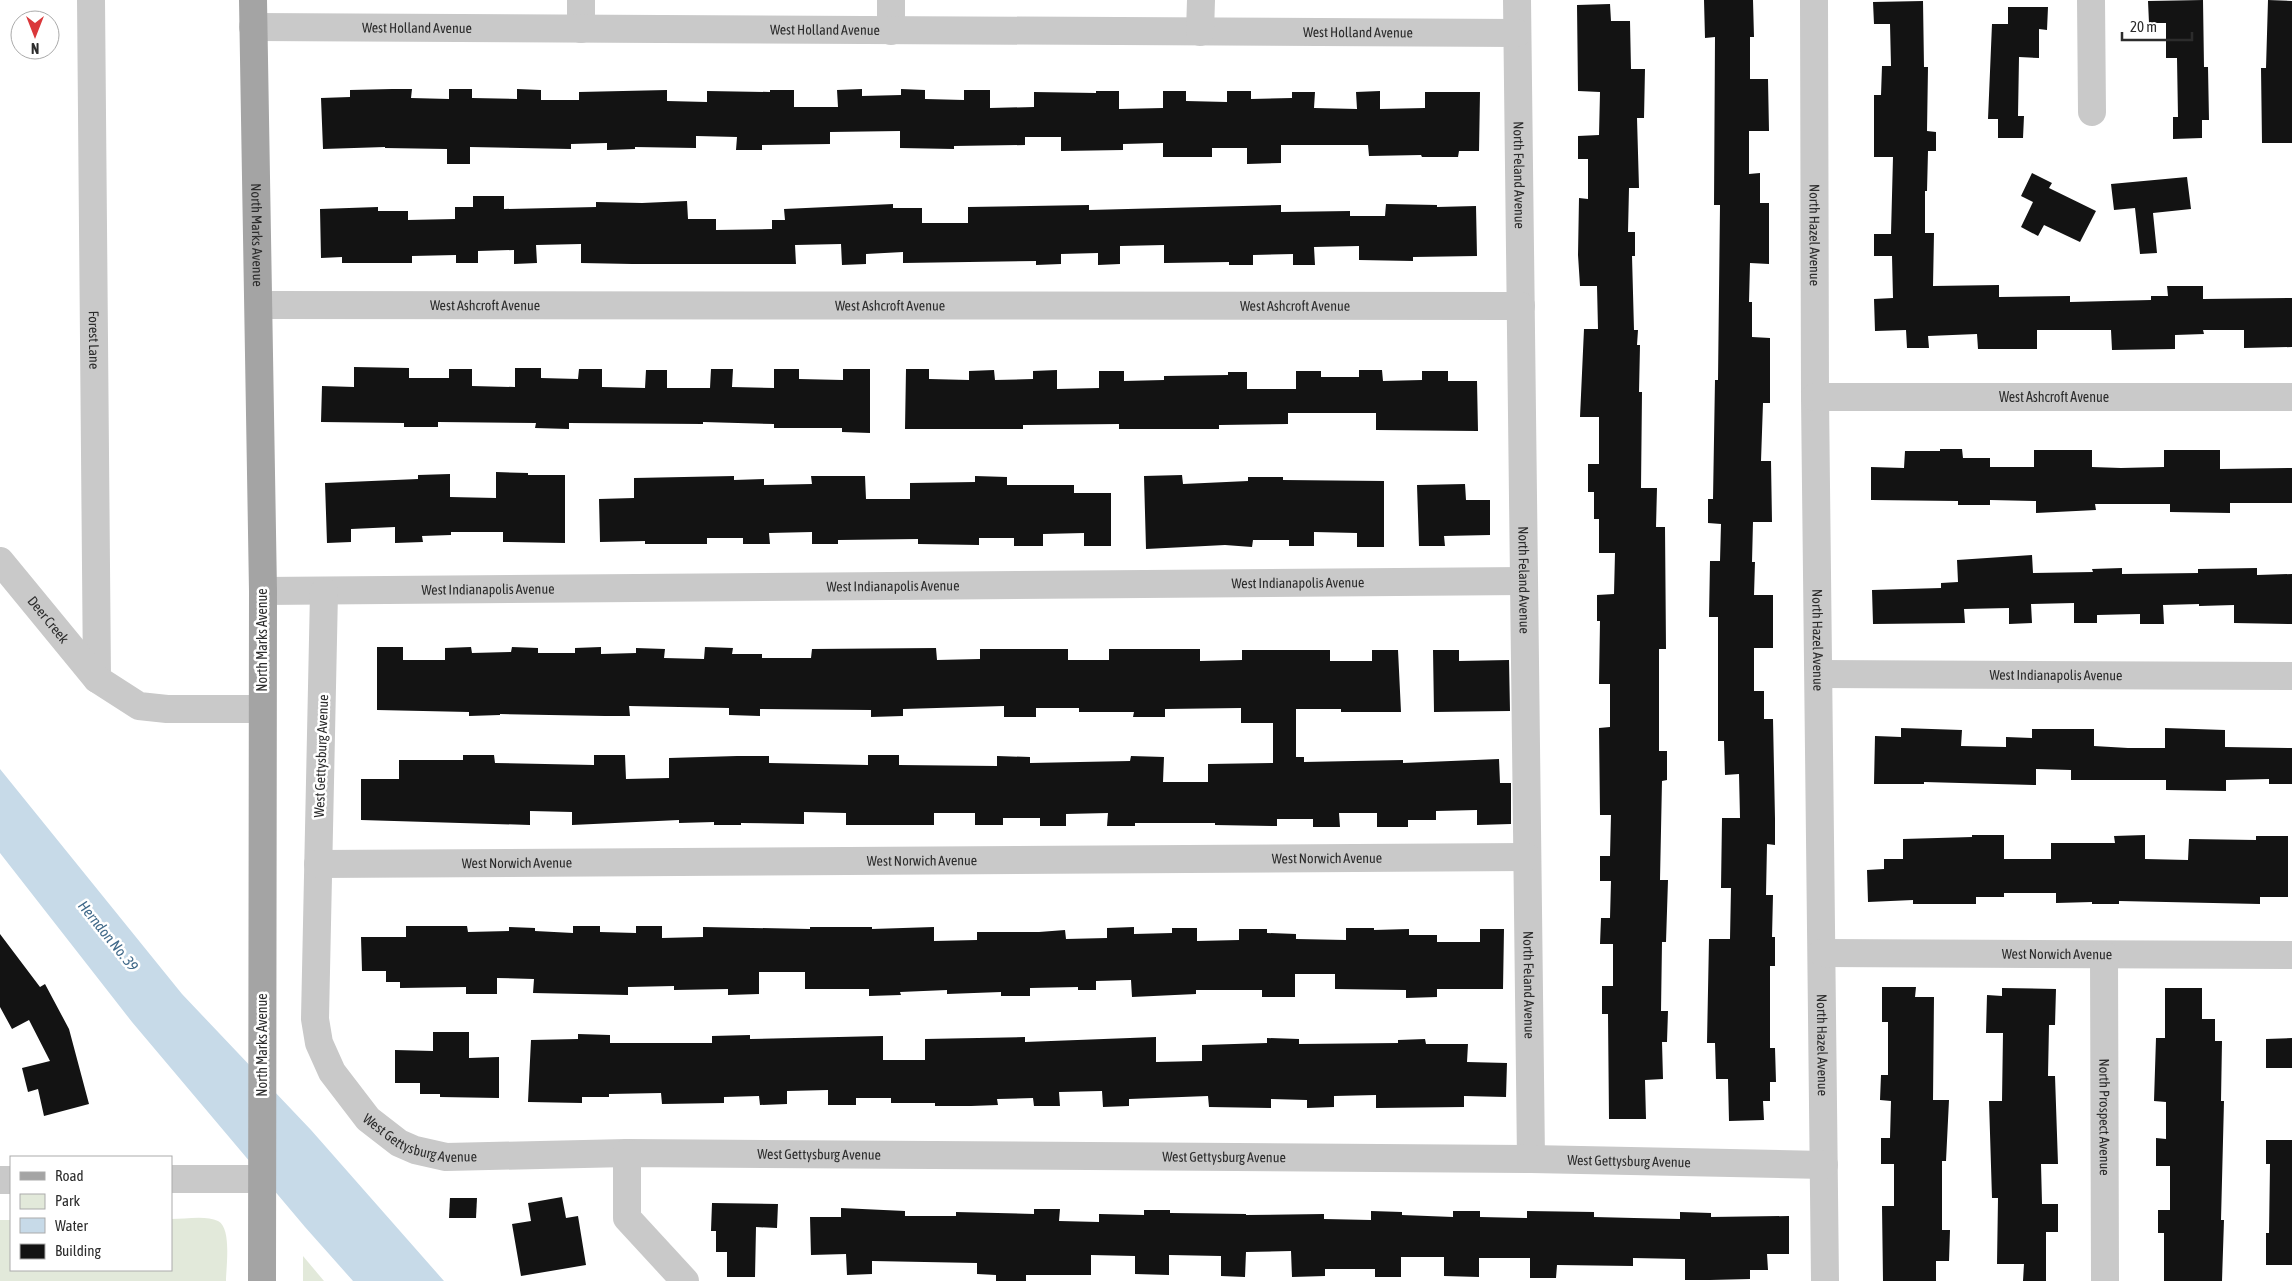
<svg xmlns="http://www.w3.org/2000/svg" width="2292" height="1281" font-family="'Asap Condensed',sans-serif">
<rect width="100%" height="100%" fill="#fff"/>
<g fill="#e2e9da">
<path d="M171,1219C185,1219 206,1215 218,1221C232,1228 226,1267 226,1281H0V1220H11V1270H171Z"/>
<polygon points="303,1256 324,1281 303,1281"/>
</g>
<polygon fill="#c7dae8" points="0,769 182,994 311,1130 444,1281 353,1281 305,1227 132,1022 0,853"/>
<g fill="#131313">
<polygon points="1704,0 1753,0 1754,37 1750,37 1750,79 1768,79 1769,131 1749,131 1749,174 1760,173 1760,203 1769,203 1769,264 1750,263 1749,302 1752,302 1752,337 1770,338 1770,403 1763,403 1761,461 1771,461 1772,522 1753,522 1752,562 1755,562 1754,595 1773,595 1773,648 1754,648 1754,691 1764,691 1764,719 1773,719 1775,819 1775,845 1767,844 1766,895 1773,895 1772,937 1775,937 1775,966 1770,966 1770,1048 1775,1048 1776,1082 1770,1082 1770,1101 1763,1101 1764,1120 1729,1121 1728,1079 1716,1079 1715,1043 1707,1043 1709,939 1730,939 1731,888 1721,888 1722,818 1740,818 1739,774 1725,775 1724,741 1718,741 1718,617 1709,617 1710,561 1720,561 1721,524 1708,523 1708,499 1713,499 1715,380 1718,380 1720,205 1714,205 1715,37 1705,38"/>
<polygon points="2203,0 2204,67 2208,67 2209,120 2202,120 2202,138 2173,139 2173,117 2178,117 2177,58 2166,58 2166,23 2149,23 2148,1"/>
<polygon points="2268,0 2292,1 2292,143 2262,143 2261,68 2266,68"/>
<polygon points="1923,1 1924,67 1928,67 1927,131 1936,132 1936,151 1928,151 1927,191 1925,191 1925,233 1934,233 1933,286 1999,285 1999,297 2070,296 2070,302 2151,300 2151,296 2168,296 2167,286 2203,286 2203,299 2292,298 2292,347 2244,348 2244,330 2203,330 2204,334 2175,335 2175,349 2112,350 2111,330 2037,330 2037,349 1978,349 1977,334 1928,336 1929,348 1907,348 1906,330 1875,331 1874,299 1893,298 1892,256 1874,256 1874,234 1891,234 1893,157 1874,157 1874,95 1881,95 1882,66 1891,66 1890,24 1874,24 1873,2"/>
<polygon points="1610,4 1611,21 1630,21 1631,69 1645,69 1644,118 1637,118 1639,188 1629,188 1628,232 1635,232 1635,256 1632,256 1634,330 1638,330 1637,345 1640,345 1639,392 1642,392 1641,488 1657,488 1656,527 1665,527 1666,649 1659,649 1659,751 1667,751 1667,780 1662,781 1660,880 1668,880 1666,942 1662,942 1661,1011 1668,1011 1667,1042 1662,1042 1663,1079 1645,1080 1646,1119 1609,1119 1608,1014 1602,1014 1602,986 1613,986 1613,944 1600,944 1601,918 1610,918 1611,881 1600,881 1600,856 1610,856 1611,815 1600,815 1599,728 1610,727 1610,684 1599,684 1600,621 1597,621 1597,595 1614,594 1615,553 1599,553 1599,519 1594,519 1594,492 1588,492 1588,464 1599,464 1599,417 1580,417 1584,329 1598,329 1597,286 1580,286 1578,255 1579,198 1588,199 1588,159 1578,159 1578,136 1599,135 1600,92 1578,91 1577,5"/>
<polygon points="2008,7 2048,7 2047,30 2039,29 2039,58 2019,57 2018,116 2024,116 2023,138 1998,138 1998,119 1988,119 1992,24 2008,24"/>
<polygon points="392,89 412,89 411,98 449,99 449,89 472,89 472,98 517,99 517,89 541,90 541,100 579,100 579,92 667,90 667,101 707,102 707,91 770,92 770,90 794,90 794,107 838,107 837,90 862,89 862,96 901,95 901,89 925,90 925,99 964,100 964,90 990,90 990,108 1034,107 1034,92 1096,93 1096,91 1119,91 1119,109 1163,108 1163,91 1186,91 1186,101 1227,102 1227,91 1251,91 1251,99 1292,98 1292,92 1315,92 1314,108 1357,109 1356,92 1380,91 1380,109 1425,108 1425,92 1480,92 1479,151 1459,151 1458,157 1422,157 1421,155 1369,156 1368,145 1281,145 1281,163 1247,164 1247,148 1212,148 1212,157 1163,157 1163,143 1123,144 1123,150 1061,151 1061,137 1025,137 1025,145 954,146 954,149 900,148 900,131 830,132 830,144 762,145 762,150 736,150 737,137 696,136 696,148 635,147 635,149 607,150 607,143 571,144 571,149 470,147 470,164 447,164 447,149 385,148 385,147 323,149 321,98 350,97 350,90"/>
<polygon points="2032,173 2052,183 2049,188 2096,211 2080,242 2044,225 2038,236 2021,227 2033,202 2021,196"/>
<polygon points="2187,177 2191,209 2153,213 2157,253 2140,254 2135,208 2114,210 2111,184"/>
<polygon points="473,196 504,196 504,209 596,207 596,202 642,203 687,201 688,219 716,219 716,230 772,229 772,220 785,220 784,209 893,204 893,208 922,208 922,223 968,223 968,207 1089,205 1089,210 1281,205 1281,212 1350,211 1350,216 1385,216 1386,204 1437,205 1437,207 1476,206 1477,256 1413,257 1413,261 1359,260 1359,246 1314,247 1315,265 1293,265 1293,254 1253,255 1253,265 1229,265 1229,262 1164,263 1164,245 1120,246 1120,264 1098,265 1098,253 1061,254 1061,264 1036,265 1036,261 903,263 903,252 866,254 866,264 842,265 841,244 795,245 796,264 632,264 581,263 581,244 536,245 537,263 514,264 514,250 478,251 478,263 456,263 456,255 412,256 412,263 342,263 342,257 321,258 320,209 378,207 378,211 408,211 408,220 455,219 455,207 473,207"/>
<polygon points="354,367 409,368 409,378 449,378 449,369 472,369 472,386 515,387 515,368 541,368 541,378 578,379 579,369 602,369 602,387 645,388 646,370 667,370 667,388 710,388 711,369 733,369 732,387 774,388 774,369 799,369 799,379 843,380 843,369 870,369 870,433 842,432 842,428 774,428 774,424 703,422 703,424 569,423 569,429 535,428 536,423 438,422 438,427 404,427 404,423 321,422 322,386 354,387"/>
<polygon points="906,369 929,369 929,379 969,380 969,371 994,370 995,380 1033,379 1033,371 1057,370 1057,389 1099,388 1099,371 1124,371 1124,381 1164,380 1164,376 1228,375 1228,372 1247,372 1247,389 1296,389 1296,371 1321,371 1321,377 1359,377 1359,370 1382,370 1383,381 1422,380 1422,371 1448,371 1448,381 1477,381 1478,431 1376,430 1376,413 1288,413 1288,424 1219,425 1219,429 1119,429 1119,424 1023,425 1023,429 905,429"/>
<polygon points="1940,449 1962,449 1963,458 1990,458 1990,467 2034,467 2034,450 2092,450 2092,467 2121,468 2164,467 2164,450 2220,450 2220,469 2292,468 2292,503 2230,503 2230,513 2170,512 2170,504 2095,504 2096,510 2036,513 2036,501 1990,500 1990,505 1958,505 1958,501 1871,500 1871,467 1904,468 1905,451 1940,451"/>
<polygon points="496,472 528,473 528,475 565,475 565,543 503,542 503,532 451,532 451,535 422,536 423,542 395,543 395,527 351,529 351,542 327,543 325,483 418,479 418,475 450,474 450,497 496,498"/>
<polygon points="1182,475 1183,484 1248,481 1248,477 1283,477 1283,480 1384,481 1384,547 1357,547 1357,533 1314,532 1314,546 1289,546 1289,540 1253,540 1252,547 1225,545 1146,549 1144,476"/>
<polygon points="734,476 734,480 764,479 764,485 812,484 811,476 865,476 866,499 910,499 910,483 975,482 975,476 1007,477 1007,485 1074,485 1074,493 1111,493 1111,546 1084,546 1084,533 1043,534 1043,546 1014,546 1014,538 979,538 979,545 918,544 918,539 838,540 838,544 812,544 812,532 769,533 770,544 743,544 743,538 707,538 707,544 645,544 645,541 600,542 599,499 634,498 634,478"/>
<polygon points="1465,484 1466,500 1490,500 1490,535 1444,536 1445,546 1419,546 1417,485"/>
<polygon points="2032,555 2033,573 2093,572 2092,569 2122,568 2122,574 2198,573 2198,569 2257,568 2257,575 2292,574 2292,624 2234,623 2234,605 2199,606 2199,604 2163,605 2164,624 2140,624 2140,614 2097,615 2097,623 2074,623 2074,603 2031,604 2032,623 2009,624 2009,608 1964,609 1965,623 1873,624 1872,590 1941,588 1941,583 1958,582 1957,560"/>
<polygon points="377,647 403,647 403,660 445,660 445,648 471,647 472,653 511,652 512,647 538,648 538,653 575,653 575,648 601,647 601,654 636,653 636,648 665,649 664,658 704,659 705,647 733,648 732,654 762,654 762,658 811,658 812,649 936,648 937,660 980,659 980,649 1068,649 1068,660 1109,660 1109,649 1200,649 1200,661 1242,660 1242,650 1330,650 1330,661 1372,661 1372,650 1398,650 1401,712 1341,712 1341,709 1296,709 1296,757 1304,757 1304,762 1403,760 1403,763 1499,759 1500,783 1511,783 1511,824 1477,825 1477,810 1436,811 1436,820 1408,820 1408,827 1377,827 1377,813 1339,813 1340,827 1313,827 1313,819 1277,819 1277,826 1215,825 1215,823 1135,823 1135,826 1107,826 1108,813 1066,814 1066,826 1040,826 1040,818 1003,818 1003,825 975,825 975,813 934,813 934,825 846,825 846,813 804,812 804,824 741,823 741,825 714,825 714,822 679,823 679,820 572,825 572,812 530,811 530,825 361,820 361,779 399,779 399,760 463,760 463,755 494,755 495,763 594,765 594,755 625,755 626,779 669,778 669,758 737,756 769,756 769,763 868,765 868,755 899,755 899,765 997,766 997,756 1030,757 1030,763 1130,761 1131,756 1164,757 1163,782 1208,782 1208,764 1273,763 1273,723 1241,723 1241,708 1165,709 1165,717 1133,717 1134,712 1079,712 1079,708 1036,708 1036,717 1004,717 1004,706 903,709 903,716 871,717 871,710 760,709 760,716 729,715 729,708 629,706 630,716 605,716 500,714 500,715 469,716 469,712 377,710"/>
<polygon points="1433,650 1459,650 1459,661 1509,660 1510,711 1434,712"/>
<polygon points="1901,728 1962,730 1961,746 2006,747 2006,737 2032,738 2032,729 2094,729 2094,746 2128,748 2165,748 2165,728 2225,730 2225,747 2292,748 2292,784 2269,784 2269,779 2226,780 2226,791 2166,790 2166,780 2071,780 2071,770 2036,769 2036,785 1924,782 1924,784 1874,784 1875,736 1901,737"/>
<polygon points="1972,835 2004,835 2004,859 2051,859 2051,843 2115,843 2114,836 2145,835 2145,859 2188,860 2189,839 2256,840 2256,836 2288,836 2288,897 2260,897 2260,904 2119,901 2119,904 2092,904 2092,902 2056,903 2056,893 2004,893 2004,897 1976,897 1976,904 1913,904 1913,900 1868,902 1867,870 1884,869 1884,859 1903,859 1903,839 1972,837"/>
<polygon points="406,926 467,926 468,932 509,931 509,927 535,928 535,931 573,933 573,926 600,926 600,932 636,933 636,926 662,926 662,938 703,937 703,927 810,929 810,927 872,927 872,929 934,927 934,941 977,940 977,932 1039,932 1065,930 1066,939 1107,938 1107,928 1134,927 1134,934 1172,933 1172,928 1197,928 1197,941 1239,940 1239,929 1267,929 1267,933 1296,934 1296,939 1346,940 1346,928 1374,928 1374,930 1409,929 1409,935 1437,935 1437,942 1480,942 1480,929 1504,929 1503,989 1437,989 1437,997 1406,998 1406,990 1335,989 1335,974 1295,974 1295,997 1262,997 1262,990 1196,990 1196,994 1132,997 1131,980 1096,981 1096,990 1078,990 1078,987 1030,988 1030,996 1001,996 1001,992 947,994 947,990 900,992 901,995 869,996 869,989 805,989 805,972 759,972 759,994 728,995 728,989 674,990 674,986 628,987 628,995 533,993 534,979 497,978 497,994 466,994 466,987 400,988 400,982 386,982 386,971 362,971 361,937 406,937"/>
<polygon points="0,934 40,987 45,984 69,1029 89,1104 44,1116 38,1089 28,1092 22,1068 50,1061 29,1020 12,1029 0,1007"/>
<polygon points="1882,987 1916,987 1915,997 1934,997 1933,1100 1949,1100 1946,1161 1942,1161 1942,1230 1950,1230 1949,1261 1936,1261 1936,1281 1883,1281 1882,1206 1894,1206 1894,1164 1881,1164 1881,1138 1890,1138 1891,1101 1880,1100 1881,1075 1888,1075 1888,1022 1882,1022"/>
<polygon points="2002,988 2056,989 2055,1025 2049,1025 2048,1076 2055,1076 2058,1164 2041,1164 2042,1204 2058,1204 2058,1232 2046,1232 2046,1281 2023,1281 2024,1264 1997,1264 1998,1198 1992,1198 1989,1101 2002,1101 2003,1033 1986,1033 1987,995 2002,996"/>
<polygon points="2165,988 2202,988 2202,1019 2215,1019 2215,1041 2222,1041 2221,1101 2224,1101 2221,1220 2224,1220 2222,1281 2164,1281 2164,1233 2158,1233 2158,1210 2170,1210 2170,1166 2156,1166 2156,1138 2166,1139 2166,1102 2154,1101 2156,1038 2165,1038"/>
<polygon points="433,1032 469,1032 469,1058 499,1057 499,1098 440,1097 440,1094 420,1094 420,1083 395,1083 395,1050 433,1051"/>
<polygon points="578,1034 610,1035 610,1043 712,1043 712,1036 750,1035 750,1039 883,1036 883,1060 925,1060 925,1039 1025,1037 1025,1042 1156,1037 1156,1062 1202,1061 1202,1045 1267,1043 1267,1038 1299,1039 1299,1044 1398,1043 1398,1040 1425,1039 1426,1044 1468,1044 1467,1062 1507,1063 1506,1097 1464,1096 1464,1107 1376,1108 1376,1095 1334,1096 1334,1107 1307,1108 1307,1100 1271,1099 1271,1108 1209,1107 1208,1096 1129,1099 1129,1106 1103,1107 1102,1091 1059,1092 1060,1106 1034,1106 1033,1098 997,1099 998,1105 971,1106 935,1106 935,1103 891,1103 891,1098 856,1098 856,1105 828,1105 828,1090 787,1091 787,1104 760,1105 759,1096 724,1097 724,1103 662,1104 661,1093 609,1094 609,1097 582,1097 582,1103 528,1102 531,1040 578,1039"/>
<polygon points="2292,1038 2292,1068 2266,1068 2266,1039"/>
<polygon points="2266,1140 2292,1140 2292,1265 2266,1265 2266,1233 2269,1233 2270,1164 2266,1164"/>
<polygon points="562,1197 566,1218 578,1216 586,1265 521,1276 512,1224 531,1221 528,1203"/>
<polygon points="450,1198 477,1198 476,1218 449,1218"/>
<polygon points="712,1203 778,1204 777,1228 756,1227 755,1277 727,1277 727,1252 716,1252 716,1231 711,1231"/>
<polygon points="841,1208 905,1211 905,1216 956,1216 956,1212 1034,1214 1034,1209 1060,1209 1059,1221 1099,1222 1099,1214 1144,1215 1144,1210 1170,1210 1170,1213 1246,1214 1246,1215 1324,1214 1324,1219 1371,1220 1371,1211 1402,1212 1402,1215 1453,1217 1453,1211 1480,1211 1480,1217 1527,1218 1527,1211 1594,1212 1594,1217 1634,1218 1680,1219 1680,1212 1711,1213 1711,1217 1789,1216 1789,1254 1767,1254 1768,1270 1750,1270 1750,1279 1710,1280 1685,1280 1685,1259 1633,1258 1633,1266 1557,1265 1556,1278 1530,1278 1530,1258 1479,1258 1479,1277 1444,1276 1444,1257 1401,1257 1401,1277 1375,1277 1375,1269 1325,1269 1325,1276 1292,1277 1291,1251 1246,1252 1245,1277 1221,1276 1221,1256 1169,1255 1169,1275 1135,1274 1135,1256 1091,1255 1091,1275 1026,1275 1026,1281 996,1281 996,1275 977,1274 977,1263 872,1261 872,1274 847,1275 846,1254 811,1255 810,1217 841,1217"/>
</g>
<g fill="none" stroke-linecap="round" stroke-linejoin="round">
<g stroke="#c9c9c9" stroke-width="28">
<path id="s1" d="M91,0L97,679"/>
<polyline points="581,0 581,29"/>
<polyline points="891,0 891,31"/>
<path id="s2" d="M1517,0L1531,1159"/>
<path id="s3" d="M1814,0L1815,397L1825,1281"/>
<polyline points="2091,0 2092,112"/>
<path id="s4" d="M253,27L1517,33"/>
<polyline points="1200,32 1201,0"/>
<path id="s5" d="M259,305L1521,306"/>
<path id="s6" d="M1815,397H2292"/>
<path id="s7" d="M0,561L97,679L139,706L167,709H262"/>
<path id="s8" d="M263,591L1524,581"/>
<path id="s9" d="M324,592L315,1019L319,1043L332,1072L368,1119L399,1143L415,1150L446,1157L627,1153L1531,1159L1824,1165"/>
<path id="s10" d="M1820,674L2292,676"/>
<path id="s11" d="M318,864L1527,857"/>
<path id="s12" d="M1822,953L2292,955"/>
<path id="s13" d="M2104,955L2105,1281"/>
<polyline points="627,1153 627,1218 685,1281"/>
<polyline points="171,1179 261,1179"/>
<polyline points="0,1180 11,1180"/>
</g>
<path stroke="#a4a4a4" stroke-width="28" id="s14" d="M253,0L263,591L262,1281"/>
</g>
<g text-anchor="middle" stroke-width="5" stroke-linejoin="round" paint-order="stroke">
<g font-size="14" fill="#2c2c2c" stroke="#fff">
<text dy="5" stroke="none"><textPath href="#s4" startOffset="164">West Holland Avenue</textPath></text>
<text dy="5" stroke="none"><textPath href="#s4" startOffset="572">West Holland Avenue</textPath></text>
<text dy="5" stroke="none"><textPath href="#s4" startOffset="1105">West Holland Avenue</textPath></text>
<text dy="5" stroke="none"><textPath href="#s2" startOffset="175">North Feland Avenue</textPath></text>
<text dy="5" stroke="none"><textPath href="#s14" startOffset="235">North Marks Avenue</textPath></text>
<text dy="5" stroke="none"><textPath href="#s3" startOffset="235">North Hazel Avenue</textPath></text>
<text dy="5" stroke="none"><textPath href="#s5" startOffset="226">West Ashcroft Avenue</textPath></text>
<text dy="5" stroke="none"><textPath href="#s5" startOffset="631">West Ashcroft Avenue</textPath></text>
<text dy="5" stroke="none"><textPath href="#s5" startOffset="1036">West Ashcroft Avenue</textPath></text>
<text dy="5" stroke="none"><textPath href="#s1" startOffset="340">Forest Lane</textPath></text>
<text dy="5" stroke="none"><textPath href="#s6" startOffset="239">West Ashcroft Avenue</textPath></text>
<text dy="5" stroke="none"><textPath href="#s2" startOffset="580">North Feland Avenue</textPath></text>
<text dy="5" stroke="none"><textPath href="#s8" startOffset="1035">West Indianapolis Avenue</textPath></text>
<text dy="5" stroke="none"><textPath href="#s8" startOffset="630">West Indianapolis Avenue</textPath></text>
<text dy="5" stroke="none"><textPath href="#s8" startOffset="225">West Indianapolis Avenue</textPath></text>
<text dy="5" stroke="none"><textPath href="#s7" startOffset="76">Deer Creek</textPath></text>
<text transform="translate(262 640) rotate(-90)" y="5">North Marks Avenue</text>
<text dy="5" stroke="none"><textPath href="#s3" startOffset="640">North Hazel Avenue</textPath></text>
<text dy="5" stroke="none"><textPath href="#s10" startOffset="236">West Indianapolis Avenue</textPath></text>
<text transform="translate(321 756) rotate(-88)" y="5">West Gettysburg Avenue</text>
<text dy="5" stroke="none"><textPath href="#s11" startOffset="1009">West Norwich Avenue</textPath></text>
<text dy="5" stroke="none"><textPath href="#s11" startOffset="604">West Norwich Avenue</textPath></text>
<text dy="5" stroke="none"><textPath href="#s11" startOffset="199">West Norwich Avenue</textPath></text>
<text dy="5" stroke="none"><textPath href="#s12" startOffset="235">West Norwich Avenue</textPath></text>
<text dy="5" stroke="none"><textPath href="#s2" startOffset="985">North Feland Avenue</textPath></text>
<text transform="translate(262 1045) rotate(-90)" y="5">North Marks Avenue</text>
<text dy="5" stroke="none"><textPath href="#s3" startOffset="1045">North Hazel Avenue</textPath></text>
<text dy="5" stroke="none"><textPath href="#s13" startOffset="162">North Prospect Avenue</textPath></text>
<text dy="5" stroke="none"><textPath href="#s9" startOffset="600">West Gettysburg Avenue</textPath></text>
<text dy="5" stroke="none"><textPath href="#s9" startOffset="1004">West Gettysburg Avenue</textPath></text>
<text dy="5" stroke="none"><textPath href="#s9" startOffset="1409">West Gettysburg Avenue</textPath></text>
<text dy="5" stroke="none"><textPath href="#s9" startOffset="1814">West Gettysburg Avenue</textPath></text>
</g>
<g font-size="15" font-style="italic" fill="#406989" stroke="#fff">
<text transform="translate(108 936) rotate(51)" y="5">Herndon No. 39</text>
</g>
</g>
<rect x="10" y="1156" width="162" height="115" fill="#ffffff" stroke="#ababab"/>
<rect x="20" y="1172" width="25" height="8" fill="#a4a4a4" stroke="#ababab"/>
<text x="55" y="1181" font-size="15" fill="#2c2c2c">Road</text>
<rect x="20" y="1194" width="25" height="15" fill="#e2e9da" stroke="#ababab"/>
<text x="55" y="1206" font-size="15" fill="#2c2c2c">Park</text>
<rect x="20" y="1218" width="25" height="15" fill="#c7dae8" stroke="#ababab"/>
<text x="55" y="1231" font-size="15" fill="#2c2c2c">Water</text>
<rect x="20" y="1244" width="25" height="15" fill="#131313" stroke="#ababab"/>
<text x="55" y="1256" font-size="15" fill="#2c2c2c">Building</text>
<g transform="translate(35 35) rotate(180)"><circle r="24" fill="#ffffff" stroke="#ababab"/>
<path d="M0-4L9 19L0 12L-9 19Z" fill="#da383b"/>
<text y="-8" font-size="14" font-weight="bold" text-anchor="middle" fill="#2c2c2c">N</text>
</g>
<path d="M2122 32v8h70v-8" fill="none" stroke="#2c2c2c" stroke-width="2.5"/>
<text x="2130" y="32" font-size="15" fill="#2c2c2c" stroke="#ffffff" stroke-width="4" paint-order="stroke">20 m</text>
</svg>
